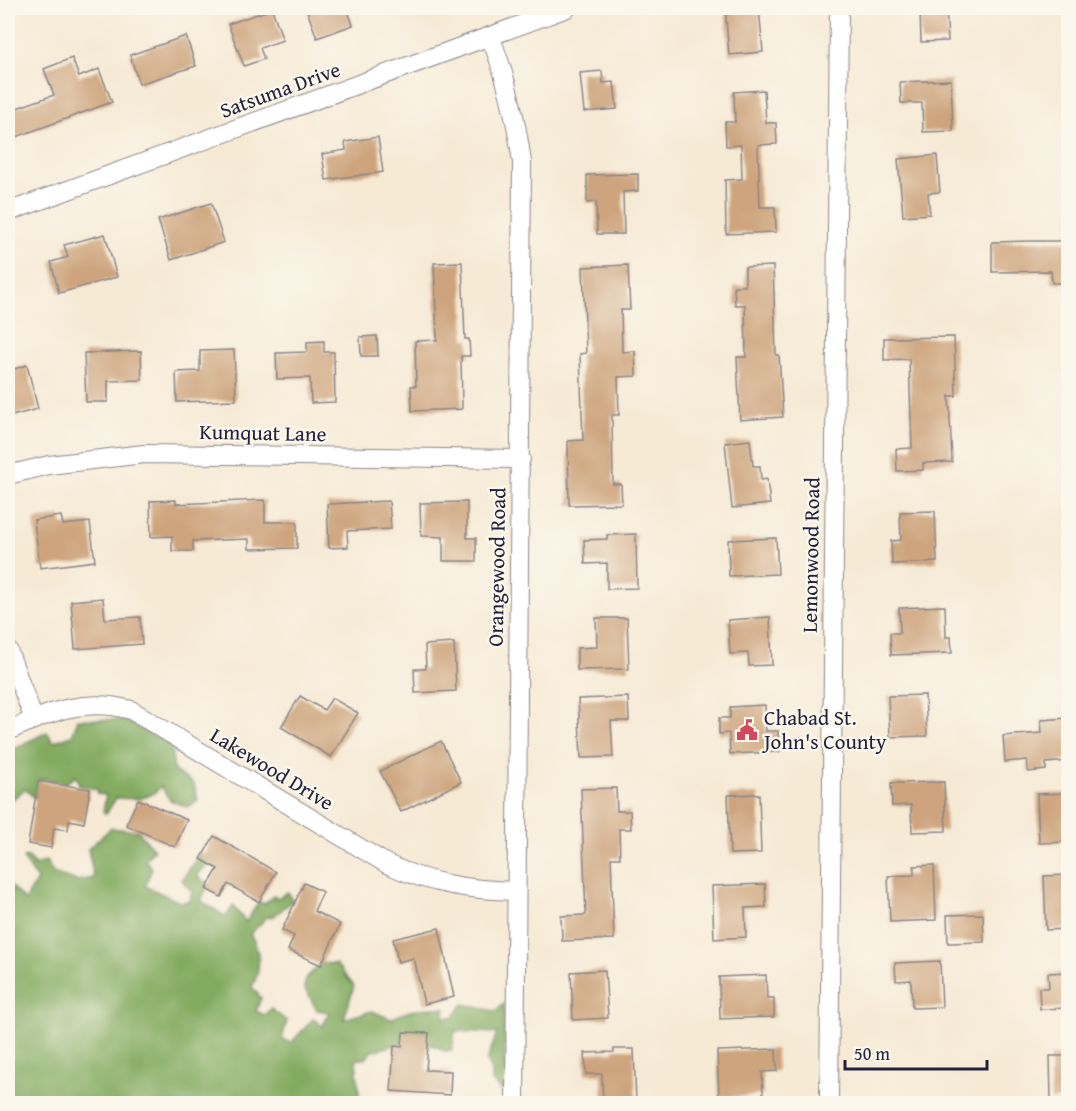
<svg xmlns="http://www.w3.org/2000/svg" width="1076" height="1111" font-family="'Gentium Book Plus',serif">
<rect width="100%" height="100%" fill="#fbf7ec"/>
<filter id="ink" filterUnits="userSpaceOnUse"><feTurbulence type="fractalNoise" baseFrequency=".0167" numOctaves="2"/><feDisplacementMap in="SourceGraphic" scale="12" xChannelSelector="R" yChannelSelector="G"/><feConvolveMatrix kernelMatrix="1 2 1 2 8 2 1 2 1" color-interpolation-filters="sRGB"/></filter>
<filter id="wash" filterUnits="userSpaceOnUse"><feTurbulence type="fractalNoise" baseFrequency=".008" numOctaves="4" result="noise"/><feDisplacementMap in="SourceGraphic" scale="24" xChannelSelector="R" yChannelSelector="G"/><feGaussianBlur stdDeviation="1.35" result="paint"/><feColorMatrix in="noise" values="0 0 0 0 0 0 0 0 0 0 0 0 0 0 0 0 0 1.4 0 .05"/><feComposite in="paint" operator="in"/></filter>
<g filter="url(#wash)">
<rect width="100%" height="100%" fill="#f6ead5"/>
<g fill="#83ab61" stroke="#52664e" stroke-width="1.5">
<path d="M78,719L123,720L171,745L174,771L194,784L198,801L187,807L170,800L161,786C150,801 134,799 116,798L106,814L103,812L106,795L97,794V789L79,785L76,776L66,783L41,779L36,799L25,789L8,803V752L47,732L53,742L72,735Z"/>
<path d="M111,828L138,831L154,850L145,860L152,868L145,886L180,902L190,901L192,892L182,880L200,853L208,863L197,876L208,885L201,901L226,917L233,906L246,922L259,902L265,904L274,895L278,898L288,892L292,901L274,916L267,917L250,934C261,950 261,971 252,987L261,998L256,1011L264,1015L271,1009L287,1021L282,1039L291,1043L313,1019L323,1026L329,1012L317,1010L304,987L307,977L322,963L336,964L354,986L344,1019L372,1011L391,1019C409,1009 425,1007 445,1008L444,1017H453L463,1004L495,1011L504,1004L505,1088L502,1091L492,1081V1070L487,1061L497,1033L455,1031L452,1050L445,1051C424,1037 392,1045 370,1052L367,1058L356,1060L360,1103H8V883L25,901L37,880L23,858L28,857L35,866L46,861L53,873L77,881L94,878L88,849Z"/>
</g>
<g id="blocks">
<g fill="#cda47d">
<polygon points="306,8 347,8 353,25 317,38"/>
<polygon points="725,8 759,8 763,52 729,55"/>
<polygon points="920,8 946,8 948,41 921,42"/>
<polygon points="272,9 283,40 260,48 264,59 244,66 228,24"/>
<polygon points="186,36 196,66 139,84 130,55"/>
<polygon points="72,58 79,77 99,69 112,102 8,140 8,111 54,95 44,69"/>
<polygon points="602,71 603,83 614,82 617,109 584,112 580,73"/>
<polygon points="951,80 953,131 923,132 922,103 901,103 900,82"/>
<polygon points="764,90 766,123 776,123 777,144 758,145 760,207 775,207 776,232 726,234 725,180 742,179 741,145 726,146 725,122 735,122 734,92"/>
<polygon points="378,137 383,172 326,180 322,154 346,150 345,142"/>
<polygon points="937,155 940,192 928,193 930,214 903,216 898,159"/>
<polygon points="638,174 638,191 623,192 624,234 597,234 596,202 587,203 587,175"/>
<polygon points="211,203 224,242 171,260 158,220"/>
<polygon points="105,234 117,277 59,293 51,262 68,257 64,245"/>
<polygon points="1035,241 1068,241 1068,283 1052,283 1051,271 992,272 992,242"/>
<polygon points="462,262 465,339 469,339 470,356 461,356 462,409 412,411 411,386 416,386 415,341 437,340 434,263"/>
<polygon points="628,265 630,310 621,310 622,352 635,351 636,376 618,377 619,415 612,415 613,484 621,484 622,504 569,505 568,441 583,440 580,354 586,353 583,267"/>
<polygon points="773,266 776,355 779,355 783,417 740,420 737,357 746,357 745,305 735,305 734,286 745,286 745,267"/>
<polygon points="377,336 378,356 361,356 360,337"/>
<polygon points="954,337 956,396 949,396 952,462 923,463 923,470 897,471 896,449 912,448 909,359 884,360 884,338"/>
<polygon points="324,341 324,352 334,352 335,402 311,403 310,378 277,379 276,353 307,352 307,342"/>
<polygon points="234,350 236,400 177,402 176,372 200,371 200,351"/>
<polygon points="141,351 142,380 108,381 108,402 86,402 84,353"/>
<polygon points="27,365 38,409 8,417 8,386 12,385 8,371"/>
<polygon points="750,440 753,466 760,466 761,480 767,479 770,504 732,508 725,443"/>
<polygon points="176,500 176,504 265,500 265,522 297,522 297,548 249,549 249,539 193,541 193,551 172,551 172,536 151,537 150,501"/>
<polygon points="389,501 391,529 347,531 348,547 329,548 327,504"/>
<polygon points="467,502 467,538 476,538 476,561 443,561 443,537 421,536 420,503"/>
<polygon points="935,511 937,562 892,564 891,541 901,540 900,512"/>
<polygon points="61,516 63,525 90,522 95,561 40,568 34,520"/>
<polygon points="636,534 637,588 607,589 607,563 585,564 584,540 607,539 607,535"/>
<polygon points="776,538 778,574 729,576 728,540"/>
<polygon points="103,598 105,619 140,617 142,644 75,649 71,601"/>
<polygon points="945,606 946,637 951,637 952,653 891,655 890,633 900,633 899,608"/>
<polygon points="770,617 772,665 749,666 748,653 730,654 728,620"/>
<polygon points="596,618 627,618 629,669 577,670 577,648 597,647"/>
<polygon points="454,643 456,691 415,693 414,669 426,669 425,645"/>
<polygon points="925,695 927,736 890,737 888,696"/>
<polygon points="300,696 324,710 332,698 358,713 331,757 281,727"/>
<polygon points="628,697 629,721 611,721 613,757 581,758 578,699"/>
<polygon points="765,705 766,731 778,731 779,752 730,754 729,733 719,734 719,718 730,718 730,707"/>
<polygon points="1068,718 1068,761 1046,763 1046,770 1028,772 1027,760 1005,762 1003,736 1042,733 1041,720"/>
<polygon points="441,741 461,782 401,812 380,771"/>
<polygon points="38,781 90,789 84,823 69,820 68,830 54,828 51,848 28,844"/>
<polygon points="944,782 946,831 912,832 911,805 892,806 891,783"/>
<polygon points="616,788 617,811 630,811 631,829 619,829 620,858 611,858 614,939 562,941 561,916 586,915 581,789"/>
<polygon points="1068,793 1068,842 1039,843 1037,794"/>
<polygon points="759,794 761,853 730,854 728,795"/>
<polygon points="138,799 187,820 175,847 126,825"/>
<polygon points="214,836 276,872 259,902 228,884 221,897 206,889 218,869 201,859"/>
<polygon points="934,865 936,920 890,922 888,876 914,875 914,866"/>
<polygon points="1068,875 1068,929 1046,930 1044,876"/>
<polygon points="304,883 323,892 314,911 340,924 321,965 288,950 294,936 282,930"/>
<polygon points="765,884 766,907 745,908 746,937 714,939 712,886"/>
<polygon points="983,914 984,942 948,943 947,915"/>
<polygon points="439,928 454,997 424,1004 414,958 398,962 393,939"/>
<polygon points="940,961 942,1007 912,1008 911,980 896,981 895,963"/>
<polygon points="605,970 608,1018 573,1020 571,972"/>
<polygon points="1068,972 1068,1008 1040,1009 1039,988 1049,988 1048,973"/>
<polygon points="766,975 767,998 774,998 774,1017 720,1019 719,977"/>
<polygon points="403,1032 429,1033 426,1070 451,1071 450,1095 391,1091 394,1046 402,1047"/>
<polygon points="614,1049 634,1049 636,1104 603,1104 602,1074 586,1074 585,1053 614,1052"/>
<polygon points="776,1049 777,1071 762,1072 763,1095 719,1098 717,1051"/>
<polygon points="1050,1056 1068,1056 1068,1099 1051,1100"/>
</g>
</g>
</g>
<g filter="url(#ink)">
<use href="#blocks" fill-opacity="0" stroke="#8c8688" stroke-width="1.5"/>
<g fill="none" stroke-linecap="round" stroke-linejoin="round">
<defs>
<g id="street">
<path d="M490,36C507,78 516,118 522,162L515,1104"/>
<polyline points="8,212 567,8"/>
<polyline points="8,475 49,465 144,454 521,459"/>
<polyline points="8,650 34,720"/>
<path d="M8,731C50,712 84,697 131,710L387,864C430,884 469,890 516,891"/>
<polyline points="829,1104 839,8"/>
</g>
</defs>
<use href="#street" stroke="#8c8688" stroke-width="20"/>
<use href="#street" stroke="#fff" stroke-width="18"/>
</g>
</g>
<defs>
<symbol id="civic-bare" viewBox="-9 -9 18 18"><path d="M-.6-6.5H3V-4.5H.6V-3L4-1V1h2V6H-6V1h2V-1L-.6-3ZM-1.2 2.5V6h2.4V2.5Z" fill="#d1495b" stroke="#fbf7ec" stroke-width="2.5" paint-order="stroke"/></symbol>
</defs>
<g fill-rule="evenodd">
<use href="#civic-bare" x="732" y="715" width="30" height="30"/>
</g>
<g text-anchor="middle" stroke-width="5" stroke-linejoin="round" paint-order="stroke">
<g font-size="21" fill="#22223b" stroke="#fbf7ec">
<text transform="translate(280 90) rotate(-20)" y="7">Satsuma Drive</text>
<text transform="translate(263 433) rotate(1)" y="7">Kumquat Lane</text>
<text transform="translate(811 555) rotate(-89)" y="7">Lemonwood Road</text>
<text transform="translate(497 567) rotate(-89)" y="7">Orangewood Road</text>
<text transform="translate(272 769) rotate(31)" y="7">Lakewood Drive</text>
</g>
<g font-size="21" fill="#22223b" stroke="#fbf7ec" text-anchor="start">
<text x="764" y="725">Chabad St.<tspan x="764" dy="24">John's County</tspan></text>
</g>
</g>
<rect width="1076" height="1111" fill="none" stroke="#fbf7ec" stroke-width="30"/>
<path d="M845 1060v9h142v-9" fill="none" stroke="#22223b" stroke-width="3"/>
<text x="854" y="1060" font-size="18" fill="#22223b" stroke="#fbf7ec" stroke-width="4.5" paint-order="stroke">50 m</text>
</svg>
